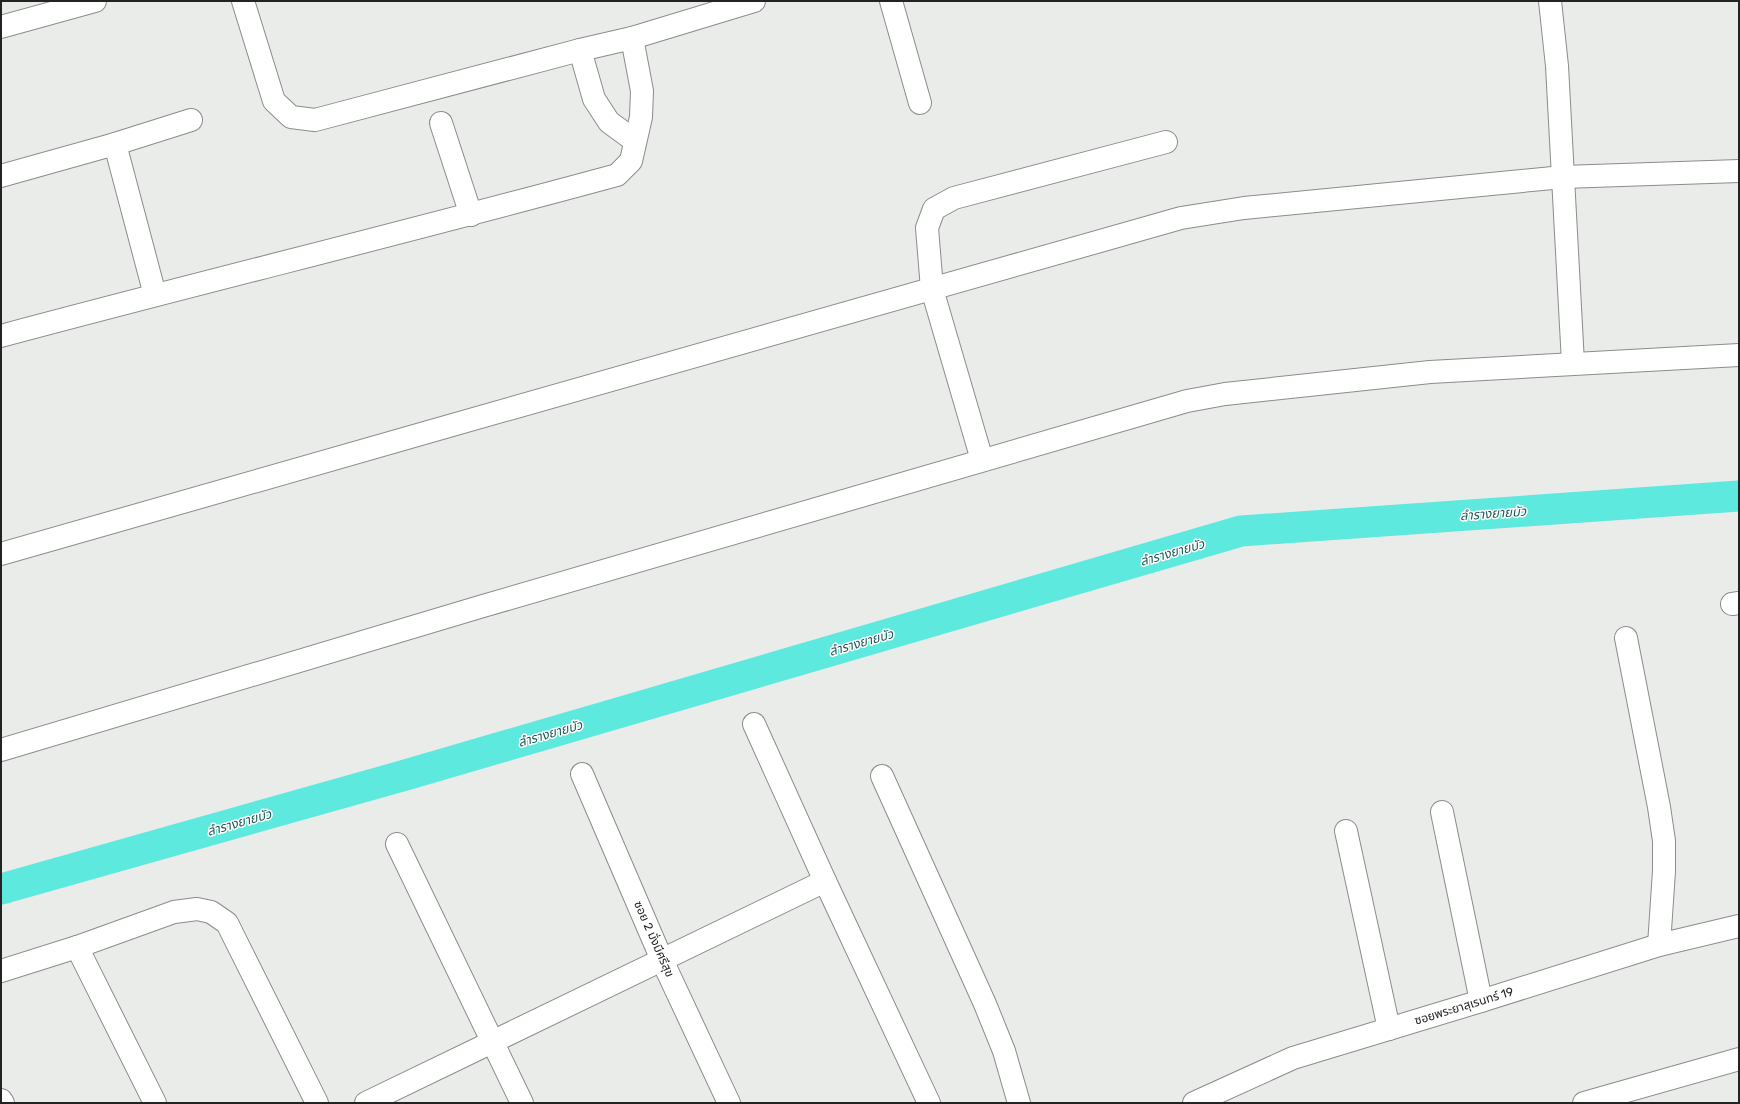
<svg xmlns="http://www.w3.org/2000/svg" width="1740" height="1104" font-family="Rubik,'Noto Sans Thai',sans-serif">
<rect width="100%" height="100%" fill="#e9ece9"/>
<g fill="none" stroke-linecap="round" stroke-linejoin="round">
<polyline stroke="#5ee9de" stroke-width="31" points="1,889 409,774 1241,531 1739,496"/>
<defs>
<g id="minor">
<polyline points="243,1 274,101 291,117 315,120 580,50 632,38 754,1"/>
<polyline points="891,1 920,103"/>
<polyline points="1550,1 1557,66 1573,363"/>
<polyline points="1,27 95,1"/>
<polyline points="580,50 594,99 609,122 635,141"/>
<polyline points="441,123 471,215"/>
<polyline points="115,144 155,295"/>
<polyline points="1,176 115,144 191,120"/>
<path d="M1,336C206,281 412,231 617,175L631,161L641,117L642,91L632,38"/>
<polyline points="982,460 932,289 927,228 934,209 954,198 1166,142"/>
<path d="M1,554C394,441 788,330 1181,218L1244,208L1563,177L1739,171"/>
<polyline points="1732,604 1739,603"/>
<polyline points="1626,638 1659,807 1664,841 1664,871 1659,945"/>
<polyline points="754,724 825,881 929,1103"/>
<polyline points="1,750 483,606 1187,401 1225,394 1430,372 1739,355"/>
<polyline points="582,774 662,960 729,1103"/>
<polyline points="882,776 985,1004 1004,1051 1019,1103"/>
<polyline points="1442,812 1481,1001"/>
<polyline points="1346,831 1389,1029"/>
<polyline points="397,844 522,1103"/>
<polyline points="77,947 155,1103"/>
<polyline points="1,971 77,947 174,912 197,909 211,912 227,923 317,1103"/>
<polyline points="1,1100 3,1103"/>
<polyline points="366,1103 825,881"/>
<polyline points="1194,1103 1293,1058 1481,1001 1659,945 1739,926"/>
<polyline points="1584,1103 1739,1059"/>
</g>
</defs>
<use href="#minor" stroke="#8a8d8a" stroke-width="24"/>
<use href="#minor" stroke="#fff" stroke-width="22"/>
</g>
<g text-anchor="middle" stroke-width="3" stroke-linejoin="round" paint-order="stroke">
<g font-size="12" fill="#222322" stroke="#fff">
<text transform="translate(654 939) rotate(66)" y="4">ซอย 2 มั่งมีศรีสุข</text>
<text transform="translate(1464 1006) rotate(-17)" y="4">ซอยพระยาสุเรนทร์ 19</text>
</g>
<g font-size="13" font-style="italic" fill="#1d5853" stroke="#fff">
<text transform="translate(1493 513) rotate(-4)" y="5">ลำรางยายบัว</text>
<text transform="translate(1172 552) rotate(-16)" y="5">ลำรางยายบัว</text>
<text transform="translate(861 642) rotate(-16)" y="5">ลำรางยายบัว</text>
<text transform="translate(550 733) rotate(-16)" y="5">ลำรางยายบัว</text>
<text transform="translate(239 822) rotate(-16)" y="5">ลำรางยายบัว</text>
</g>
</g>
<rect width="1740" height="1104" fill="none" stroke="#222322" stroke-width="4"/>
</svg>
